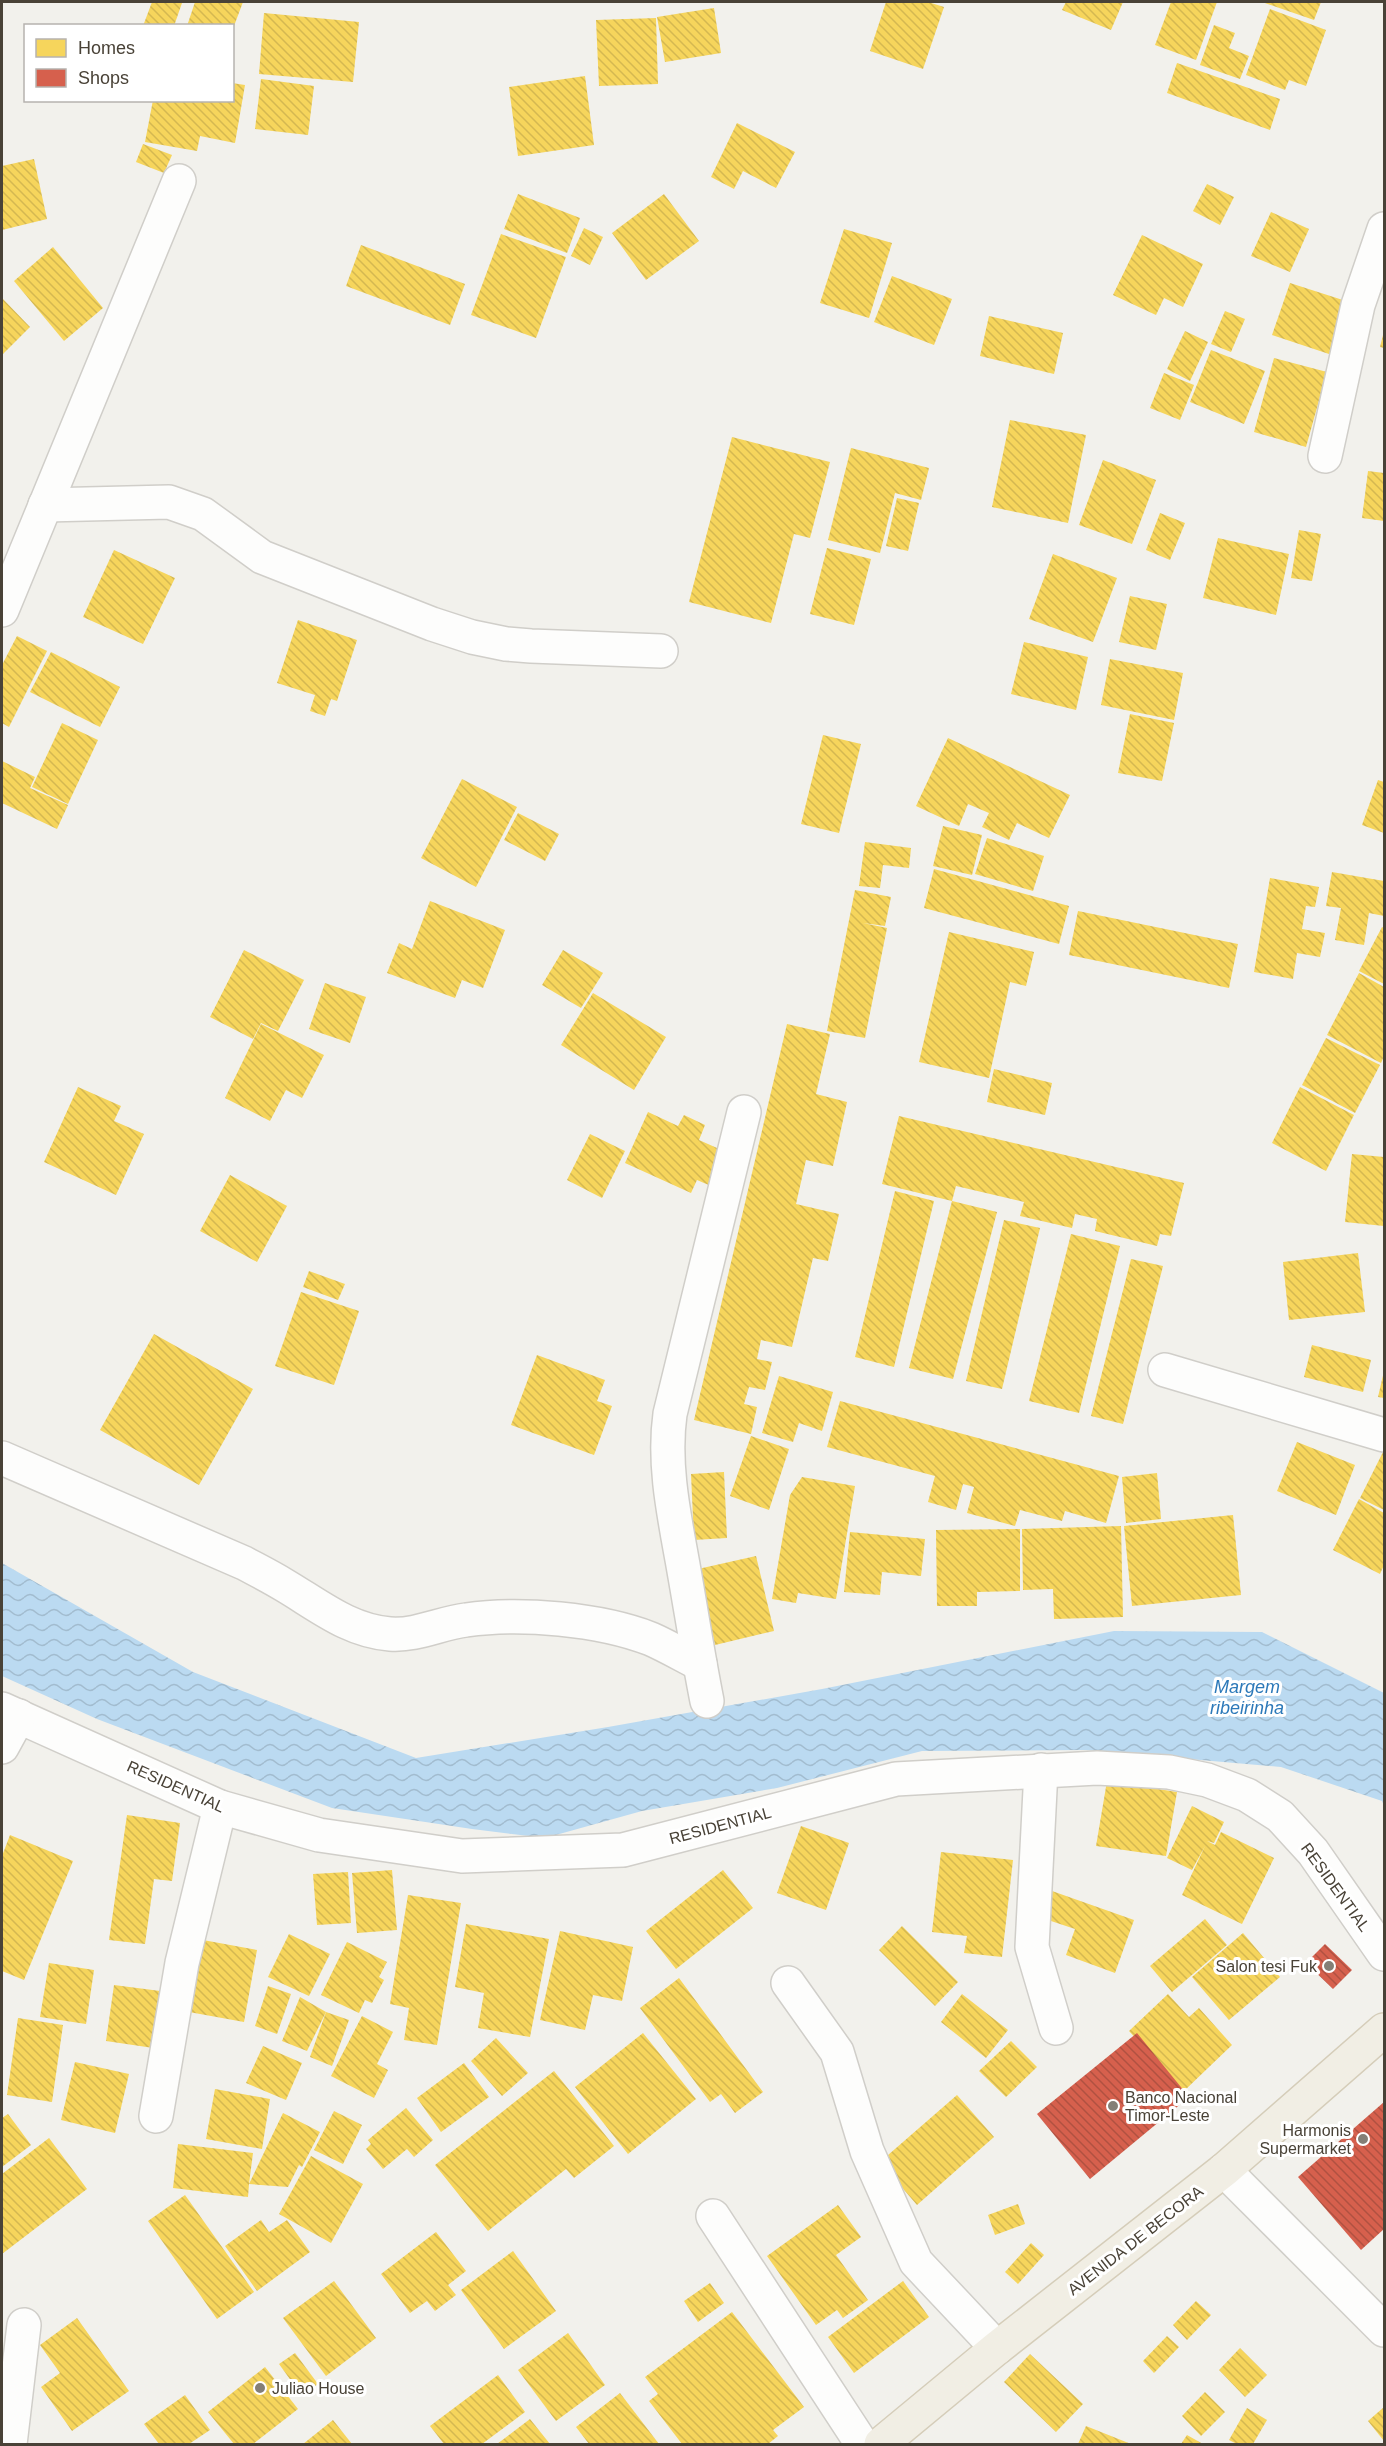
<svg xmlns="http://www.w3.org/2000/svg" width="1386" height="2446" font-family="Helvetica,sans-serif">
<defs>
<pattern id="water-waves" width="16" height="10" patternUnits="userSpaceOnUse" patternTransform="scale(1.5)"><rect width="16" height="10" fill="#bbdaf1"/><path d="M0 5q4-4 8 0t8 0" fill="none" stroke="#a2bccf"/></pattern>
<pattern id="homes-back-hatch" width="6" height="6" patternUnits="userSpaceOnUse" patternTransform="scale(1.5)"><rect width="6" height="6" fill="#f6d55c"/><path d="M-1 5l2 2M0 0l6 6M5-1l2 2" fill="none" stroke="#d4b851"/></pattern>
<pattern id="shops-back-hatch" width="6" height="6" patternUnits="userSpaceOnUse" patternTransform="scale(1.5)"><rect width="6" height="6" fill="#d6604d"/><path d="M-1 5l2 2M0 0l6 6M5-1l2 2" fill="none" stroke="#b05141"/></pattern>
</defs>
<rect width="100%" height="100%" fill="#f2f1ec"/>
<polygon fill="url(#water-waves)" points="2,1563 193,1672 416,1758 608,1727 822,1689 1114,1631 1262,1632 1384,1693 1384,1806 1382,1801 1281,1767 1086,1750 922,1751 777,1788 642,1811 545,1838 472,1829 332,1808 97,1719 2,1676"/>
<g fill="url(#homes-back-hatch)">
<polygon points="152,2 182,3 174,26 143,26"/>
<polygon points="195,2 243,2 234,26 187,26"/>
<polygon points="886,2 928,2 944,7 923,69 870,51"/>
<polygon points="1066,2 1123,2 1111,30 1062,10"/>
<polygon points="1171,2 1217,2 1196,60 1155,45"/>
<polygon points="1262,2 1321,2 1314,20"/>
<polygon points="714,8 721,53 665,62 657,17"/>
<polygon points="1270,9 1326,30 1306,86 1289,80 1285,90 1246,75"/>
<polygon points="264,13 359,22 353,82 259,74"/>
<polygon points="656,18 658,84 599,86 596,20"/>
<polygon points="1214,25 1235,33 1229,48 1249,56 1240,79 1200,65"/>
<polygon points="1177,63 1280,99 1270,130 1167,93"/>
<polygon points="585,76 594,145 518,156 509,87"/>
<polygon points="261,79 314,86 308,135 255,129"/>
<polygon points="232,83 245,85 235,143 200,136 197,151 145,142 153,100 232,100"/>
<polygon points="737,123 795,152 776,188 743,171 734,189 711,177"/>
<polygon points="143,144 172,155 164,173 136,162"/>
<polygon points="34,159 47,219 2,230 2,166"/>
<polygon points="1207,184 1234,197 1220,225 1193,211"/>
<polygon points="518,194 580,218 567,253 504,229"/>
<polygon points="664,194 699,241 646,280 612,233"/>
<polygon points="1271,212 1309,229 1290,272 1251,256"/>
<polygon points="584,228 603,237 590,265 571,256"/>
<polygon points="844,229 892,243 869,318 820,303"/>
<polygon points="501,234 566,257 536,338 471,315"/>
<polygon points="1142,235 1203,264 1183,307 1164,298 1156,315 1113,295"/>
<polygon points="361,245 465,284 450,325 346,286"/>
<polygon points="53,247 103,308 64,341 14,281"/>
<polygon points="892,276 952,299 934,345 874,322"/>
<polygon points="1290,283 1349,302 1332,355 1272,335"/>
<polygon points="2,298 30,327 2,355"/>
<polygon points="1225,311 1245,319 1231,352 1211,344"/>
<polygon points="989,316 1063,333 1054,374 980,356"/>
<polygon points="1185,331 1208,342 1190,381 1167,369"/>
<polygon points="1384,331 1384,348 1380,347"/>
<polygon points="1211,350 1265,371 1244,424 1190,402"/>
<polygon points="1274,358 1327,372 1306,447 1254,432"/>
<polygon points="1164,373 1194,385 1180,420 1150,408"/>
<polygon points="1010,420 1086,435 1068,523 992,507"/>
<polygon points="732,437 830,462 810,538 794,534 771,623 689,602"/>
<polygon points="851,448 929,468 921,500 895,493 880,553 828,540"/>
<polygon points="1103,460 1156,480 1132,544 1079,525"/>
<polygon points="1368,471 1384,473 1384,521 1362,518"/>
<polygon points="897,498 919,503 908,551 886,546"/>
<polygon points="1160,513 1185,523 1170,560 1146,550"/>
<polygon points="1299,530 1321,534 1312,581 1291,578"/>
<polygon points="1218,538 1289,554 1276,615 1203,598"/>
<polygon points="827,548 871,559 854,625 810,614"/>
<polygon points="114,550 175,578 143,644 83,617"/>
<polygon points="1053,554 1117,578 1093,642 1029,619"/>
<polygon points="1130,596 1167,604 1156,650 1119,642"/>
<polygon points="298,620 357,640 337,701 331,699 325,716 310,711 315,695 277,683"/>
<polygon points="17,636 47,651 9,727 2,723 2,665"/>
<polygon points="1024,642 1088,657 1076,710 1011,694"/>
<polygon points="51,652 120,687 100,727 30,692"/>
<polygon points="1110,659 1183,673 1174,720 1101,705"/>
<polygon points="1130,714 1174,723 1162,781 1118,773"/>
<polygon points="62,723 98,740 68,804 32,787"/>
<polygon points="823,735 861,744 839,833 801,824"/>
<polygon points="948,738 1070,795 1049,838 1017,823 1009,840 982,827 989,813 968,804 959,826 916,806"/>
<polygon points="2,761 35,777 30,788 68,805 57,829 2,803"/>
<polygon points="462,779 517,807 476,887 421,858"/>
<polygon points="1378,780 1384,782 1384,833 1362,825"/>
<polygon points="518,813 559,834 545,861 504,840"/>
<polygon points="943,826 982,835 972,875 933,866"/>
<polygon points="987,838 1044,856 1033,891 975,874"/>
<polygon points="865,842 911,848 909,868 883,865 880,888 859,886"/>
<polygon points="934,869 1069,906 1059,944 924,908"/>
<polygon points="1332,872 1384,881 1384,916 1369,913 1364,945 1335,940 1341,908 1326,906"/>
<polygon points="1270,878 1319,887 1315,907 1306,906 1302,929 1325,933 1320,957 1297,953 1293,979 1254,972"/>
<polygon points="855,890 891,897 885,926 863,923 887,928 865,1038 827,1031"/>
<polygon points="430,901 505,930 483,988 462,980 455,998 387,973 399,943 412,949"/>
<polygon points="1078,911 1238,944 1229,988 1069,955"/>
<polygon points="1382,927 1384,928 1384,984 1359,971"/>
<polygon points="949,932 1034,952 1026,986 1010,982 989,1078 919,1062"/>
<polygon points="244,950 304,980 278,1031 261,1023 253,1039 210,1017"/>
<polygon points="563,950 603,973 581,1008 542,985"/>
<polygon points="1359,973 1384,987 1384,1056 1381,1063 1327,1035"/>
<polygon points="325,983 366,997 350,1043 309,1029"/>
<polygon points="593,993 666,1037 634,1090 561,1045"/>
<polygon points="261,1024 324,1055 302,1098 286,1090 270,1121 225,1098"/>
<polygon points="787,1024 830,1034 816,1094 847,1102 833,1166 806,1160 796,1204 839,1214 828,1261 813,1258 792,1347 761,1340 757,1359 772,1362 765,1390 749,1387 744,1404 757,1407 751,1434 694,1420"/>
<polygon points="1326,1038 1380,1065 1355,1113 1302,1085"/>
<polygon points="994,1069 1052,1083 1045,1115 987,1102"/>
<polygon points="78,1087 121,1106 114,1121 144,1134 116,1195 44,1162"/>
<polygon points="1300,1087 1354,1115 1326,1171 1272,1143"/>
<polygon points="648,1112 678,1126 684,1115 705,1125 699,1140 726,1152 711,1186 697,1180 691,1193 625,1163"/>
<polygon points="899,1116 1184,1183 1171,1236 1160,1234 1157,1246 1095,1231 1097,1219 1075,1214 1072,1228 1020,1216 1024,1202 956,1186 952,1201 882,1184"/>
<polygon points="590,1134 625,1151 602,1198 567,1180"/>
<polygon points="1352,1154 1384,1157 1384,1226 1345,1222"/>
<polygon points="230,1175 287,1206 257,1262 200,1231"/>
<polygon points="895,1191 934,1201 894,1367 855,1357"/>
<polygon points="952,1201 997,1212 953,1379 909,1368"/>
<polygon points="1004,1220 1040,1228 1002,1389 966,1381"/>
<polygon points="1071,1234 1120,1246 1079,1413 1029,1401"/>
<polygon points="1358,1253 1365,1312 1289,1320 1283,1262"/>
<polygon points="1131,1259 1163,1266 1123,1424 1091,1416"/>
<polygon points="309,1271 345,1284 338,1300 303,1287"/>
<polygon points="301,1292 359,1311 334,1385 275,1366"/>
<polygon points="154,1334 253,1389 199,1485 100,1430"/>
<polygon points="1312,1345 1371,1360 1363,1392 1304,1377"/>
<polygon points="537,1355 605,1380 597,1401 612,1406 594,1455 511,1425"/>
<polygon points="1384,1371 1384,1398 1378,1397"/>
<polygon points="779,1376 833,1392 822,1431 799,1423 793,1442 762,1433"/>
<polygon points="840,1401 1119,1476 1106,1523 1065,1511 1062,1521 1020,1510 1015,1526 967,1513 974,1487 963,1484 956,1510 928,1502 935,1476 827,1447"/>
<polygon points="751,1436 789,1449 769,1510 730,1496"/>
<polygon points="1297,1442 1355,1465 1336,1515 1277,1491"/>
<polygon points="1384,1450 1384,1510 1360,1498"/>
<polygon points="724,1472 727,1538 694,1540 691,1474"/>
<polygon points="1157,1473 1161,1519 1126,1523 1122,1477"/>
<polygon points="802,1477 855,1486 836,1599 798,1593 796,1603 772,1599 790,1495"/>
<polygon points="1359,1499 1384,1513 1384,1565 1380,1574 1333,1550"/>
<polygon points="1233,1515 1241,1595 1132,1606 1124,1526"/>
<polygon points="1121,1526 1123,1617 1054,1619 1053,1589 1023,1590 1022,1529"/>
<polygon points="1020,1529 1020,1591 977,1592 977,1606 937,1606 936,1530"/>
<polygon points="850,1532 925,1539 921,1576 882,1572 880,1595 844,1592"/>
<polygon points="756,1556 774,1631 715,1645 698,1569"/>
<polygon points="1107,1781 1177,1792 1166,1856 1096,1846"/>
<polygon points="1192,1806 1224,1822 1214,1843 1207,1841 1215,1845 1221,1832 1274,1858 1242,1924 1182,1895 1205,1846 1192,1870 1167,1858"/>
<polygon points="127,1815 180,1823 172,1881 154,1879 145,1944 109,1940"/>
<polygon points="801,1826 849,1843 826,1910 777,1893"/>
<polygon points="10,1835 73,1861 24,1980 2,1971 2,1856"/>
<polygon points="941,1852 1013,1860 1002,1957 964,1953 967,1936 932,1932"/>
<polygon points="392,1870 397,1930 357,1933 352,1873"/>
<polygon points="723,1870 753,1908 676,1969 646,1931"/>
<polygon points="348,1872 351,1923 317,1925 313,1874"/>
<polygon points="1052,1891 1134,1920 1115,1973 1066,1955 1075,1929 1042,1918"/>
<polygon points="408,1895 461,1903 437,2045 404,2040 409,2008 390,2004"/>
<polygon points="1205,1919 1227,1945 1172,1992 1150,1966"/>
<polygon points="466,1924 549,1939 530,2037 478,2028 484,1993 455,1987"/>
<polygon points="902,1926 958,1982 935,2006 879,1950"/>
<polygon points="560,1931 633,1947 622,2001 593,1995 585,2030 540,2020"/>
<polygon points="1243,1933 1280,1977 1229,2020 1192,1977"/>
<polygon points="289,1934 330,1954 309,1996 268,1977"/>
<polygon points="192,1938 257,1950 244,2022 178,2010"/>
<polygon points="347,1942 387,1962 379,1977 384,1980 372,2003 365,2000 359,2013 321,1995"/>
<polygon points="49,1963 94,1970 86,2024 40,2017"/>
<polygon points="679,1978 763,2092 735,2113 721,2094 710,2102 640,2008"/>
<polygon points="114,1985 168,1992 160,2049 106,2041"/>
<polygon points="268,1986 291,1994 277,2034 255,2026"/>
<polygon points="962,1994 1008,2030 986,2058 941,2022"/>
<polygon points="1168,1994 1189,2017 1199,2008 1232,2045 1184,2091 1129,2031"/>
<polygon points="300,1997 326,2012 307,2051 282,2041"/>
<polygon points="326,2012 349,2020 332,2066 310,2057"/>
<polygon points="362,2016 393,2032 377,2064 388,2070 374,2098 331,2076"/>
<polygon points="18,2018 63,2025 52,2102 7,2095"/>
<polygon points="643,2033 696,2099 628,2154 575,2087"/>
<polygon points="496,2038 528,2073 502,2096 471,2061"/>
<polygon points="1011,2041 1037,2067 1006,2097 979,2071"/>
<polygon points="263,2046 302,2063 286,2100 246,2083"/>
<polygon points="75,2062 129,2074 115,2133 61,2120"/>
<polygon points="464,2063 489,2097 441,2132 417,2098"/>
<polygon points="554,2071 614,2146 574,2178 566,2169 488,2231 435,2165"/>
<polygon points="215,2089 270,2099 262,2149 206,2139"/>
<polygon points="957,2095 994,2137 917,2205 880,2162"/>
<polygon points="406,2108 433,2140 414,2157 407,2149 383,2169 366,2149 371,2144 368,2140"/>
<polygon points="334,2111 362,2125 343,2164 314,2150"/>
<polygon points="283,2113 320,2132 302,2167 299,2165 288,2187 249,2184 248,2197 173,2188 178,2144 253,2153 249,2184"/>
<polygon points="8,2114 31,2145 2,2167 2,2118"/>
<polygon points="49,2138 87,2189 2,2254 2,2174"/>
<polygon points="311,2156 363,2184 331,2243 279,2214"/>
<polygon points="185,2195 254,2292 217,2319 148,2221"/>
<polygon points="1018,2204 1025,2224 995,2235 988,2215"/>
<polygon points="838,2205 861,2237 836,2255 868,2300 843,2318 837,2310 816,2325 767,2256"/>
<polygon points="261,2220 269,2232 287,2220 310,2252 257,2291 225,2246"/>
<polygon points="436,2232 466,2271 448,2285 456,2295 435,2311 427,2301 410,2313 381,2274"/>
<polygon points="1031,2243 1044,2255 1018,2284 1005,2272"/>
<polygon points="513,2251 556,2311 504,2349 461,2290"/>
<polygon points="334,2281 376,2338 326,2376 283,2318"/>
<polygon points="903,2281 929,2317 854,2373 828,2337"/>
<polygon points="710,2283 724,2303 698,2322 684,2301"/>
<polygon points="1196,2301 1211,2315 1187,2340 1173,2325"/>
<polygon points="732,2312 804,2407 773,2430 778,2436 768,2444 682,2444 649,2401 658,2394 645,2377"/>
<polygon points="77,2318 129,2391 72,2431 41,2387 60,2373 40,2345"/>
<polygon points="568,2333 605,2385 556,2421 518,2370"/>
<polygon points="1167,2336 1179,2347 1154,2373 1143,2361"/>
<polygon points="1240,2348 1267,2375 1245,2397 1219,2370"/>
<polygon points="295,2353 318,2384 302,2396 279,2364"/>
<polygon points="1030,2354 1083,2404 1056,2432 1004,2382"/>
<polygon points="265,2367 298,2409 253,2444 234,2444 208,2412"/>
<polygon points="498,2375 525,2412 482,2444 444,2444 430,2426"/>
<polygon points="1205,2392 1225,2412 1201,2436 1182,2416"/>
<polygon points="620,2393 659,2444 589,2444 576,2427"/>
<polygon points="185,2395 210,2430 189,2444 159,2444 144,2424"/>
<polygon points="1384,2407 1384,2441 1368,2421"/>
<polygon points="1247,2408 1267,2420 1253,2444 1237,2444 1229,2440"/>
<polygon points="530,2419 550,2444 497,2444"/>
<polygon points="333,2420 352,2444 303,2444"/>
<polygon points="1086,2426 1131,2444 1078,2444"/>
<polygon points="1187,2435 1203,2444 1181,2444"/>
</g>
<g fill="url(#shops-back-hatch)">
<polygon points="1325,1944 1352,1970 1333,1989 1306,1963"/>
<polygon points="1137,2033 1189,2097 1090,2179 1037,2114"/>
<polygon points="1384,2102 1384,2229 1361,2250 1298,2177"/>
</g>
<g fill="none" stroke-linecap="round" stroke-linejoin="round">
<defs>
<g id="minor">
<polyline points="1325,456 1358,305 1384,229"/>
<polyline points="45,505 169,502 203,514 262,557 432,624 472,637 506,644 531,646 661,651"/>
<polyline points="2,610 179,181"/>
<polyline points="1165,1370 1384,1435"/>
<path d="M2,1458L244,1563C257,1570 271,1577 284,1585C318,1605 349,1631 390,1634C417,1636 441,1623 466,1620C520,1612 600,1619 651,1639C667,1646 684,1656 700,1664"/>
<path d="M707,1701C698,1656 691,1610 683,1565C674,1515 663,1464 670,1414L744,1112"/>
<polyline points="2,1709 220,1807 319,1835 462,1856 623,1850 896,1779 1097,1768 1169,1772 1207,1780 1247,1795 1280,1816 1313,1852 1384,1954"/>
<polyline points="2,1747 19,1716"/>
<polyline points="1041,1770 1032,1947 1056,2028"/>
<polyline points="788,1983 837,2052 867,2151 916,2262 997,2348"/>
<polyline points="156,2116 182,1963 220,1807"/>
<polyline points="1224,2170 1384,2330"/>
<polyline points="713,2216 862,2444"/>
<polyline points="10,2444 24,2325"/>
</g>
<polyline id="major" points="881,2444 997,2348 1224,2170 1384,2030"/>
</defs>
<use href="#minor" stroke="#d0cec9" stroke-width="36"/>
<use href="#major" stroke="#d5cdb9" stroke-width="36"/>
<use href="#minor" stroke="#fdfdfc" stroke-width="33"/>
<use href="#major" stroke="#f1eee4" stroke-width="33"/>
</g>
<g fill="#847f76" stroke="#fff" stroke-width="2">
<circle cx="1329" cy="1966" r="6"/>
<circle cx="1113" cy="2106" r="6"/>
<circle cx="1363" cy="2139" r="6"/>
<circle cx="260" cy="2388" r="6"/>
</g>
<g text-anchor="middle" stroke-width="6" stroke-linejoin="round" paint-order="stroke">
<g font-size="16" fill="#494237" stroke="#fff">
<text transform="translate(176 1786) rotate(24)" y="6">RESIDENTIAL</text>
<text transform="translate(720 1825) rotate(-15)" y="6">RESIDENTIAL</text>
<text transform="translate(1336 1887) rotate(54)" y="6">RESIDENTIAL</text>
<text transform="translate(1135 2240) rotate(-38)" y="6">AVENIDA DE BECORA</text>
</g>
<g font-size="16" fill="#494237" stroke="#fff" text-anchor="end">
<text x="1317" y="1972">Salon tesi Fuk</text>
<text x="1125" y="2103" text-anchor="start">Banco Nacional<tspan x="1125" dy="18">Timor-Leste</tspan></text>
<text x="1351" y="2136">Harmonis<tspan x="1351" dy="18">Supermarket</tspan></text>
<text x="272" y="2394" text-anchor="start">Juliao House</text>
</g>
<g font-size="18" font-style="italic" fill="#2c79b9" stroke="#fff">
<text x="1247" y="1693">Margem<tspan x="1247" dy="21">ribeirinha</tspan></text>
</g>
</g>
<rect width="1386" height="2446" fill="none" stroke="#494237" stroke-width="6"/>
<rect x="24" y="24" width="210" height="78" fill="#ffffff" stroke="#b6b3af" stroke-width="1.5"/>
<rect x="36" y="39" width="30" height="18" fill="#f6d55c" stroke="#b6b3af" stroke-width="1.5"/>
<text x="78" y="54" font-size="18" fill="#494237">Homes</text>
<rect x="36" y="69" width="30" height="18" fill="#d6604d" stroke="#b6b3af" stroke-width="1.5"/>
<text x="78" y="84" font-size="18" fill="#494237">Shops</text>
</svg>
